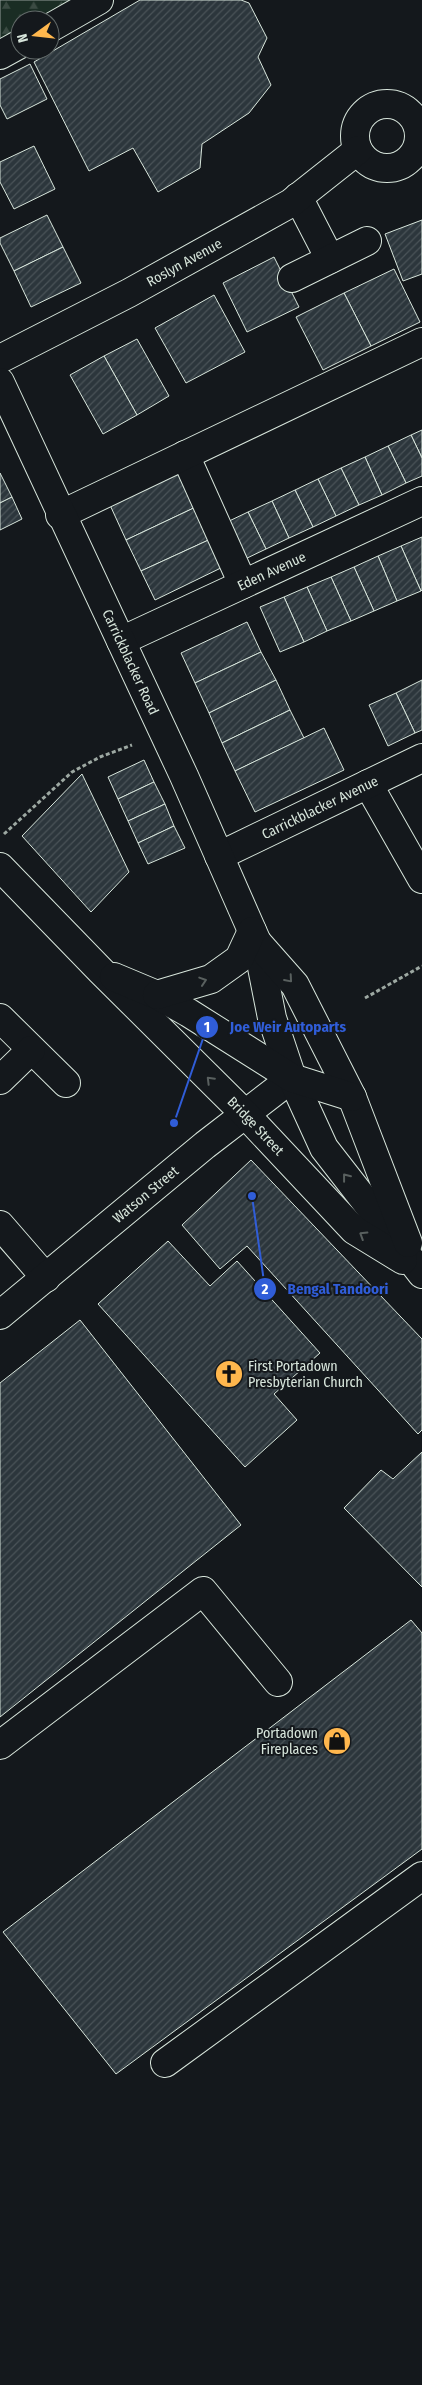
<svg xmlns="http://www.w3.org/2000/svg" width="422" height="2385" font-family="'Fira Sans Condensed',sans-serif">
<defs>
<pattern id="forest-firs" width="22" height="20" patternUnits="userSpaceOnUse" patternTransform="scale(1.25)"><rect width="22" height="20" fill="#1a2d24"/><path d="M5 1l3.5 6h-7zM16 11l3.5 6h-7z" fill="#3b4b43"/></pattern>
<pattern id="building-hatch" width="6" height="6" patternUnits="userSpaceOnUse" patternTransform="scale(1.25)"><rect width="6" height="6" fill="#2c363c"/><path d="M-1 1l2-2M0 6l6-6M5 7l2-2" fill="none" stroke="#4a5358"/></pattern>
</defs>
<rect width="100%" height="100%" fill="#14181c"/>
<polygon fill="url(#forest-firs)" stroke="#939e99" points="0,0 80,0 42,20 20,20 20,34 0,46"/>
<g fill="url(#building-hatch)" stroke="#d8e6dc">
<polygon points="140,0 241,0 249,3 267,38 258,57 271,85 249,113 202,144 200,168 158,192 133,148 89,171 34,62"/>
<polygon points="30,64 47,99 7,119 0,105 0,79"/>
<polygon points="34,146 55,189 14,209 0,182 0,162"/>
<polygon points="47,215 63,247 14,271 0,243 0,238"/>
<polygon points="422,220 422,274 403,281 385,234"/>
<polygon points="63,247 81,283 31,307 14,271"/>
<polygon points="274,257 299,307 247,332 223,283"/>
<polygon points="394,269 420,322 371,346 344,293"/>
<polygon points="344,293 371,346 323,370 296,317"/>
<polygon points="214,295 245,352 186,383 155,328"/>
<polygon points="137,339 169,396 137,415 104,356"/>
<polygon points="104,356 137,415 103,434 70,375"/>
<polygon points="422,430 422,458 411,435"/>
<polygon points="411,435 422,458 422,476 406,483 388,446"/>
<polygon points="388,446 406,483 382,495 365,457"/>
<polygon points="365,457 382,495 359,505 341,468"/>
<polygon points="341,468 359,505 336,516 318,479"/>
<polygon points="183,470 200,505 126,540 110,505"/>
<polygon points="0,473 12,497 0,503"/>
<polygon points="318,479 336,516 313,527 295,490"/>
<polygon points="295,490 313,527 289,538 272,501"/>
<polygon points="12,497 22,519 0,530 0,503"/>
<polygon points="272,501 289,538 266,549 248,512"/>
<polygon points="200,505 215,537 141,571 126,540"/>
<polygon points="248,512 266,549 243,560 225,523"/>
<polygon points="215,537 227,565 155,600 141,571"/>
<polygon points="422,537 422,590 421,591 401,546"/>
<polygon points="401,546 421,591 397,601 378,556"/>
<polygon points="378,556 397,601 374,611 354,567"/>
<polygon points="354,567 374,611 351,621 331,577"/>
<polygon points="331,577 351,621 327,631 307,587"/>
<polygon points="307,587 327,631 304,642 284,597"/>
<polygon points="284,597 304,642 280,652 260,607"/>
<polygon points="247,622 261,652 195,683 181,653"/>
<polygon points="261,652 276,680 209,713 195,683"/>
<polygon points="276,680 290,710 222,743 209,713"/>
<polygon points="422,680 422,730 415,733 396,693"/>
<polygon points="396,693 415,733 388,746 369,705"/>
<polygon points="290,710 304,738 235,771 222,743"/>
<polygon points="324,728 344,770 255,812 235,771"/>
<polygon points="144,760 154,782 118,799 108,777"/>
<polygon points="82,774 129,872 91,912 22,836"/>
<polygon points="154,782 165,804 128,821 118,799"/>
<polygon points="165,804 174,826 138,843 128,821"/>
<polygon points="174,826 185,848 148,864 138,843"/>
<polygon points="251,1160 422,1339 422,1430 418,1434 247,1246 220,1269 182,1225"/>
<polygon points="168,1241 210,1286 237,1261 320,1353 274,1394 297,1420 245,1467 98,1304"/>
<polygon points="80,1320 241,1525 0,1717 0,1383"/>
<polygon points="422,1452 422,1587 344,1508 381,1470 393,1479"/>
<polygon points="411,1620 422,1633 422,1849 116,2074 3,1932"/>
</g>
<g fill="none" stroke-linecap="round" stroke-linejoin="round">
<defs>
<g id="minor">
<polyline points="50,28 99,0"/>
<polyline points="0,55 20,44"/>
<circle cx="387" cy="136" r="32"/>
<polyline points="298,197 330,259"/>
<polyline points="292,278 367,241"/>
<path id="s1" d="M0,359L129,293L291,203L358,150"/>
<polyline points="185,455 243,584"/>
<polyline points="60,515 422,342"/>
<path id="s2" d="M121,641L422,501"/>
<polyline points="368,784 422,879"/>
<path id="s3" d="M219,856L422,758"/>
<polyline points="0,1018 66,1083"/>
<polyline points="0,1080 31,1050"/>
<polyline points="0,1225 46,1278"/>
<path id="s4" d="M0,1315L205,1145L292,1078"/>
<polyline points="0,1745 203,1591 278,1682"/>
<polyline points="165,2063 422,1876"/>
</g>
<g id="major">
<path id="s5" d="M0,382L184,776L257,942L272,1018L292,1078L324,1148L422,1274"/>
<path id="s6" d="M0,867L101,971L245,1114L354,1230L403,1260"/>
<polyline points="257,942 295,985 352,1097 408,1243"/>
<polyline points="114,977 157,995 189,1013 292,1078 352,1097"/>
<polyline points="157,995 211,979 239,959 252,931"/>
</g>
</defs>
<use href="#minor" stroke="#d8e6dc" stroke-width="30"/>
<use href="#major" stroke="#d8e6dc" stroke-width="30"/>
<g stroke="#9da8a2" stroke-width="3" stroke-dasharray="4 2.5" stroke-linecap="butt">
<polyline points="4,834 72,772 100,757 132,745"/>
<polyline points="365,998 422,966"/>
</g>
<use href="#minor" stroke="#14181c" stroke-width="28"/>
<use href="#major" stroke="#14181c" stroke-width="28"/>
</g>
<defs><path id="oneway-chevron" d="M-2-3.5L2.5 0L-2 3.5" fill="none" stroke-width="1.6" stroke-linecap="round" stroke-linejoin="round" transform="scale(1.25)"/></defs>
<g stroke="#59605f">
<use href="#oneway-chevron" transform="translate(289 979) rotate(49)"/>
<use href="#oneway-chevron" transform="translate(203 981) rotate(-18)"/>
<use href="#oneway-chevron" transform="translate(210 1080) rotate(-135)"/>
<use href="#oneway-chevron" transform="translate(346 1177) rotate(-128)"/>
<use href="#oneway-chevron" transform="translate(363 1235) rotate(-148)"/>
</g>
<defs>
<symbol id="church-disc" viewBox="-11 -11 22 22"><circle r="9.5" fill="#ffb74d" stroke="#14181c"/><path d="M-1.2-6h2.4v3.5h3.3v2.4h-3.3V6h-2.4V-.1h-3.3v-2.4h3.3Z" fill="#111"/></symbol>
<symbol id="shop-disc" viewBox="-11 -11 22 22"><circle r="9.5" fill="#ffb74d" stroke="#14181c"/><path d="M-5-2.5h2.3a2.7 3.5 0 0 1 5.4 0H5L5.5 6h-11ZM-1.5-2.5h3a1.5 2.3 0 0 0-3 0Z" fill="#111"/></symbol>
</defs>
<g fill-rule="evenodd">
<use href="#church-disc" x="213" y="1358" width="32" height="32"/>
<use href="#shop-disc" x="321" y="1725" width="32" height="32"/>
</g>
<g text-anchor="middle" stroke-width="4" stroke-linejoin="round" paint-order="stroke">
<g font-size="14" fill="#d8e6dc" stroke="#14181c">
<text dy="5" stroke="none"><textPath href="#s1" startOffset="208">Roslyn Avenue</textPath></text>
<text dy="5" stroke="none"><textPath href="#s2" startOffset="166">Eden Avenue</textPath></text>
<text dy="5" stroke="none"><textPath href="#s5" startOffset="309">Carrickblacker Road</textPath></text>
<text dy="5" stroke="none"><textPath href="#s3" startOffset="112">Carrickblacker Avenue</textPath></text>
<text dy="5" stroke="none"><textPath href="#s6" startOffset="364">Bridge Street</textPath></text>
<text dy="5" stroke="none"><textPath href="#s4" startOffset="189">Watson Street</textPath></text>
</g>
<g font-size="14" fill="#d8e6dc" stroke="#14181c" text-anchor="start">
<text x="248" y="1371">First Portadown<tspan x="248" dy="16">Presbyterian Church</tspan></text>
<text x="318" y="1738" text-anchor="end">Portadown<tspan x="318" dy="16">Fireplaces</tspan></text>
</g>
</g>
<path fill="none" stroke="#305dd8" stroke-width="2" d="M174 1123L207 1027M252 1196L265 1289"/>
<g fill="#305dd8" stroke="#14181c" stroke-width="2">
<circle cx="174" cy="1123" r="5"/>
<circle cx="252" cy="1196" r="5"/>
<circle cx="207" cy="1027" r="12"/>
<circle cx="265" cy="1289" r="12"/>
</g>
<g font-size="15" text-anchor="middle" font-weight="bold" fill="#fff">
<text x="207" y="1032">1</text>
<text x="265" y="1294">2</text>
</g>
<g font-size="15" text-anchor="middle" font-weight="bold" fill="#305dd8" stroke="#14181c" stroke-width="4" stroke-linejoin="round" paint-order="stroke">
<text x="288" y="1032">Joe Weir Autoparts</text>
<text x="338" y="1294">Bengal Tandoori</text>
</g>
<g transform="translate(35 35) rotate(255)"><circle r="24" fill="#14181c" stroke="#626a69"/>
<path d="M0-4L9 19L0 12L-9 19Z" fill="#ffb74d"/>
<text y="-8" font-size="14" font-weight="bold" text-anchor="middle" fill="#d8e6dc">N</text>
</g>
</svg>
